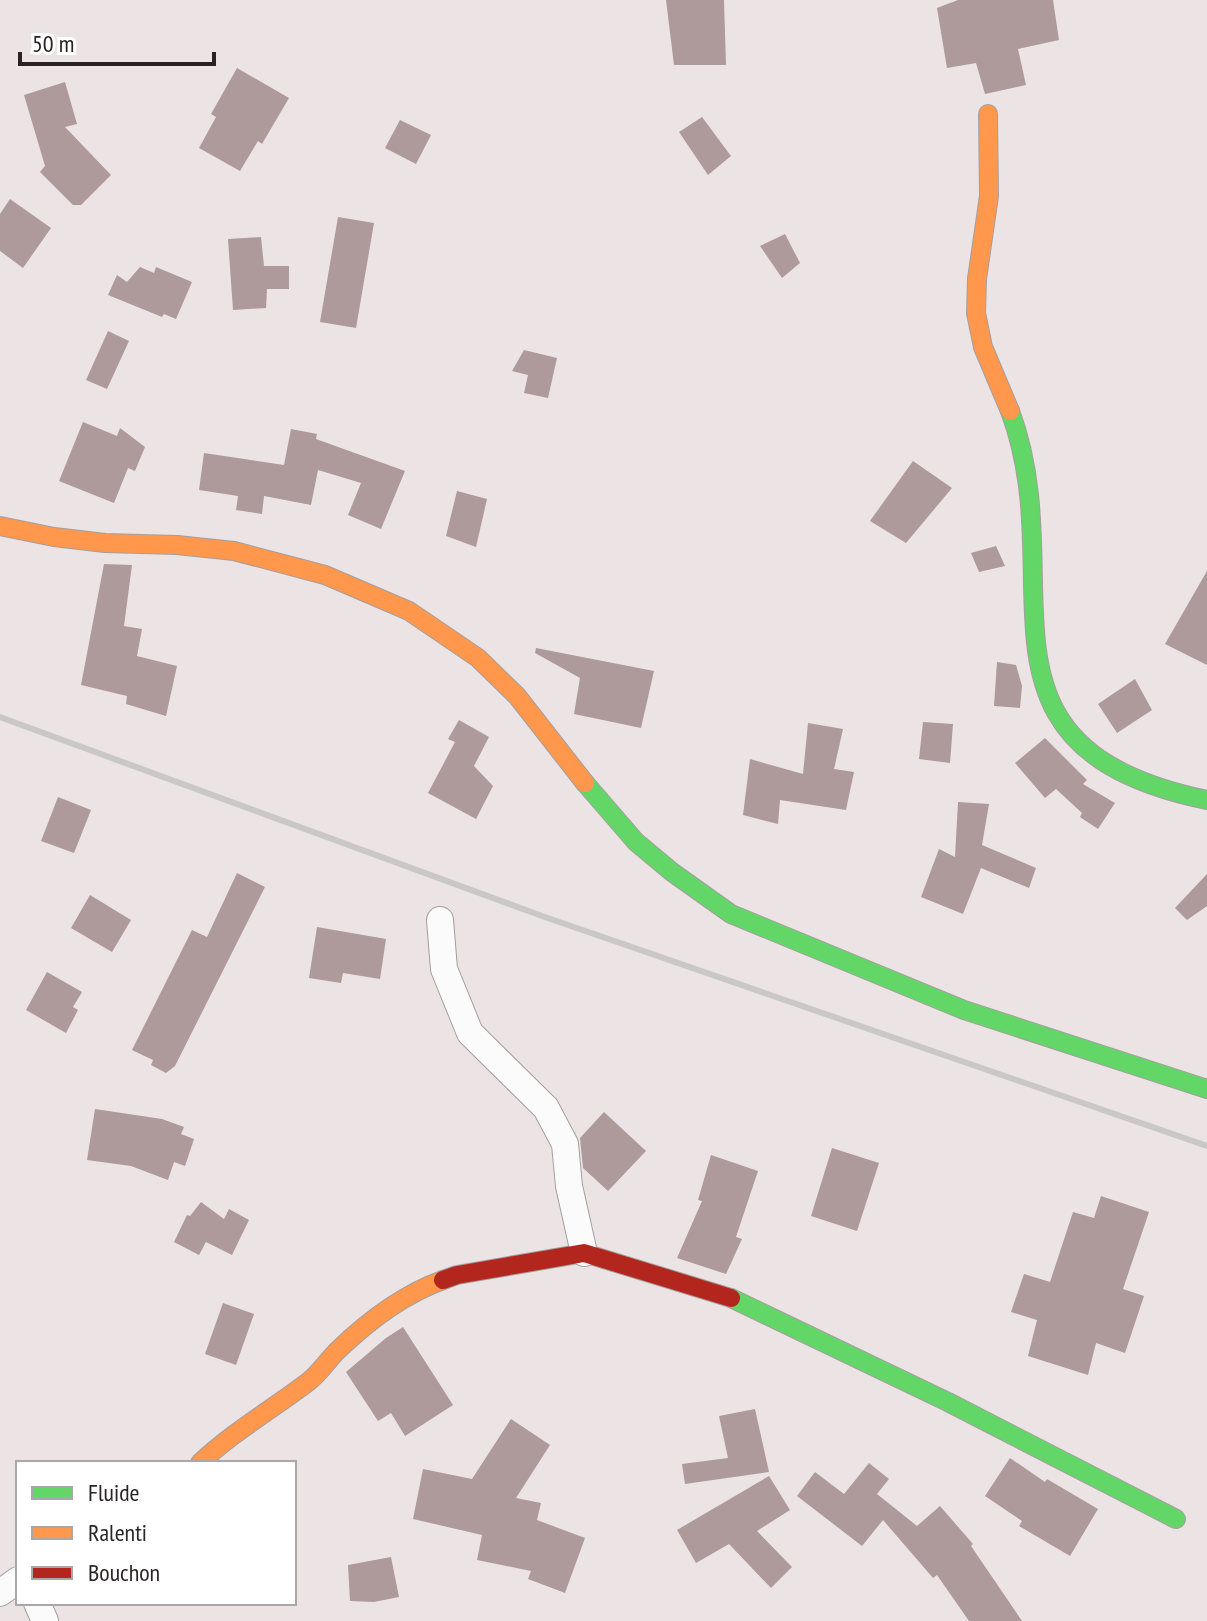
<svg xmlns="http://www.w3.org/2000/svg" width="1207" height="1621" font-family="'PT Sans Narrow',sans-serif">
<rect width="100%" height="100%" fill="#ece4e4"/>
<g fill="#ae999b">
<polygon points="666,0 724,0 726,65 674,65"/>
<polygon points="958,0 1053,0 1059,40 1018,49 1026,85 985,94 976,63 947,68 937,8"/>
<polygon points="237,68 289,98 262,144 258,141 240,171 199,148 216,117 211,114"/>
<polygon points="65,82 77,124 65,127 111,175 81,205 73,205 40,172 45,166 24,95"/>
<polygon points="702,117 731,156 708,175 679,132"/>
<polygon points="400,120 431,135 416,164 385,148"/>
<polygon points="10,199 51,228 23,268 0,251 0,214"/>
<polygon points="338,217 374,223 356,328 320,322"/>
<polygon points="785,234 800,263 782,278 760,246"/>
<polygon points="261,237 264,266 289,266 289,289 267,289 266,308 233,310 228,239"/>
<polygon points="140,267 154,273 156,267 192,282 176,319 164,314 162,317 108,295 117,275 127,282"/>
<polygon points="108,331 129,341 107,389 86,380"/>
<polygon points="524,350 557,358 548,398 524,393 528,375 512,371"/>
<polygon points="83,422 117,436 120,428 145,447 135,471 128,468 114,503 59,481"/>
<polygon points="291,429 317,434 316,439 405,471 381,529 348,515 361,483 318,470 311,505 264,496 262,514 236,510 238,496 199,490 204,453 284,465"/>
<polygon points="913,461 952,488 906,543 870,521"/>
<polygon points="457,491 487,499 476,547 446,536"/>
<polygon points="996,546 1005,566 979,572 971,553"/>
<polygon points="104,564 132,565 124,626 142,629 137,656 177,666 166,716 126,704 127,696 81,685"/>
<polygon points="1207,571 1207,665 1165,644"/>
<polygon points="536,648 654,671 641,728 574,714 580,678 535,653"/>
<polygon points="997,662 1016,665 1022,686 1020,708 994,706"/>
<polygon points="1135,679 1152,710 1117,733 1098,704"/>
<polygon points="459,720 489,737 474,766 493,786 476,819 428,793 455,742 448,739"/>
<polygon points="923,722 953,724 950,763 919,759"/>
<polygon points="808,723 843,729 834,769 854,772 846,810 780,800 778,824 743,815 750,759 803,774"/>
<polygon points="1045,738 1087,780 1083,784 1115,803 1098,829 1080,817 1082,813 1056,789 1045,798 1015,763"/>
<polygon points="58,797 91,810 74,853 41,841"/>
<polygon points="958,802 989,804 982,845 1036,868 1029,888 981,868 963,914 921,897 939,849 955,857"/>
<polygon points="237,873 265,887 175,1066 166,1073 151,1065 153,1060 132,1050 192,930 207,937"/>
<polygon points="1207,874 1207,906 1187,920 1175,908"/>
<polygon points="90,895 131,920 112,952 71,928"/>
<polygon points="317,927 386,939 380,979 343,973 341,983 309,978"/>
<polygon points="47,972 82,992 73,1007 78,1010 66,1033 26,1010"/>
<polygon points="95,1109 162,1119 184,1127 181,1134 194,1139 185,1166 174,1162 168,1180 131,1166 87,1160"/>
<polygon points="604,1112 646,1151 608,1191 583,1168 580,1138"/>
<polygon points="832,1148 879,1163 857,1231 811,1216"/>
<polygon points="711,1155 758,1171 736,1237 742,1239 726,1274 677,1258 702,1201 698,1200"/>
<polygon points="1101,1196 1149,1212 1123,1289 1144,1296 1125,1353 1096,1343 1088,1375 1028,1356 1037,1320 1011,1312 1024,1274 1050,1282 1073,1212 1094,1218"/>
<polygon points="201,1202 224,1219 229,1209 249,1220 232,1255 206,1242 199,1255 174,1242 187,1215 190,1216"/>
<polygon points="223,1303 254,1314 236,1365 205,1354"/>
<polygon points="403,1327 453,1405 405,1436 391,1413 378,1421 346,1372 386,1338"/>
<polygon points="755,1409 769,1472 685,1484 682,1464 728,1458 719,1416"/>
<polygon points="511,1419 550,1445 516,1498 541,1503 537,1520 585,1538 565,1593 528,1579 531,1571 477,1560 482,1535 413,1519 423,1469 472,1479"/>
<polygon points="1010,1458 1045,1482 1047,1479 1098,1509 1070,1556 1019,1526 1022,1521 985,1496"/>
<polygon points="869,1463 889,1479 877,1494 917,1526 940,1506 973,1544 971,1546 1022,1621 969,1621 937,1575 933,1578 883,1520 862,1546 797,1496 815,1472 844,1494"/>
<polygon points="769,1476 790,1510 757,1531 792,1567 771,1588 729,1544 696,1563 677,1530"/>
<polygon points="391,1557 399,1597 374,1602 350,1601 348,1565"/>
</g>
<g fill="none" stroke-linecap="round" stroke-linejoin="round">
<defs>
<g id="street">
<polyline points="440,920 444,969 470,1033 546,1108 565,1144 569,1186 584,1253"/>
<polyline points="0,1593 18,1580"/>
<polyline points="37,1603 45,1621"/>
</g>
<g id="fast">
<path d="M1010,411C1074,582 952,747 1207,800"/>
<polyline points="585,783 636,842 672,872 731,914 964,1010 1207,1089"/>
<polyline points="731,1298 948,1402 1176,1519"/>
</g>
<g id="slow">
<polyline points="988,114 989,196 977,279 976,313 983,347 1010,411"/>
<polyline points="0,526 54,537 105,543 177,545 234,551 325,575 409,611 478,658 517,696 585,783"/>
<path d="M200,1463C233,1432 271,1410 308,1382C319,1374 327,1361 337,1351C367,1322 404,1294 443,1280"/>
</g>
<polyline id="jam" points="443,1280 457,1275 584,1253 731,1298"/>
</defs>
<use href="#street" stroke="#a49f9f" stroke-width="28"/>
<use href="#fast" stroke="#a49f9f" stroke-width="20"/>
<use href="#slow" stroke="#a49f9f" stroke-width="20"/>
<use href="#jam" stroke="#a49f9f" stroke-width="20"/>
<use href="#street" stroke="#fcfbfb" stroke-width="26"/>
<use href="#fast" stroke="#63d668" stroke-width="18"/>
<use href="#slow" stroke="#ff974d" stroke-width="18"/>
<use href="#jam" stroke="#b3261e" stroke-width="18"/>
<polyline stroke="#cac7c7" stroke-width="6" points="0,717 542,916 1207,1146"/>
</g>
<rect x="16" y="1461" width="280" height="144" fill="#ffffff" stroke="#a9a7a7" stroke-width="2"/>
<rect x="32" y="1487" width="40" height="12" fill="#63d668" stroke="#a9a7a7" stroke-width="2"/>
<text x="88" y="1501" font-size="24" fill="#282424">Fluide</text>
<rect x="32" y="1527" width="40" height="12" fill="#ff974d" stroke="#a9a7a7" stroke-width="2"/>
<text x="88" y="1541" font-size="24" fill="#282424">Ralenti</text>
<rect x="32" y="1567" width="40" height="12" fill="#b3261e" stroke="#a9a7a7" stroke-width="2"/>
<text x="88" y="1581" font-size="24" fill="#282424">Bouchon</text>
<path d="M20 52v12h194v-12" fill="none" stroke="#282424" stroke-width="4"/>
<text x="32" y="52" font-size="24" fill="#282424" stroke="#ffffff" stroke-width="6" paint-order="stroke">50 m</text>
</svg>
